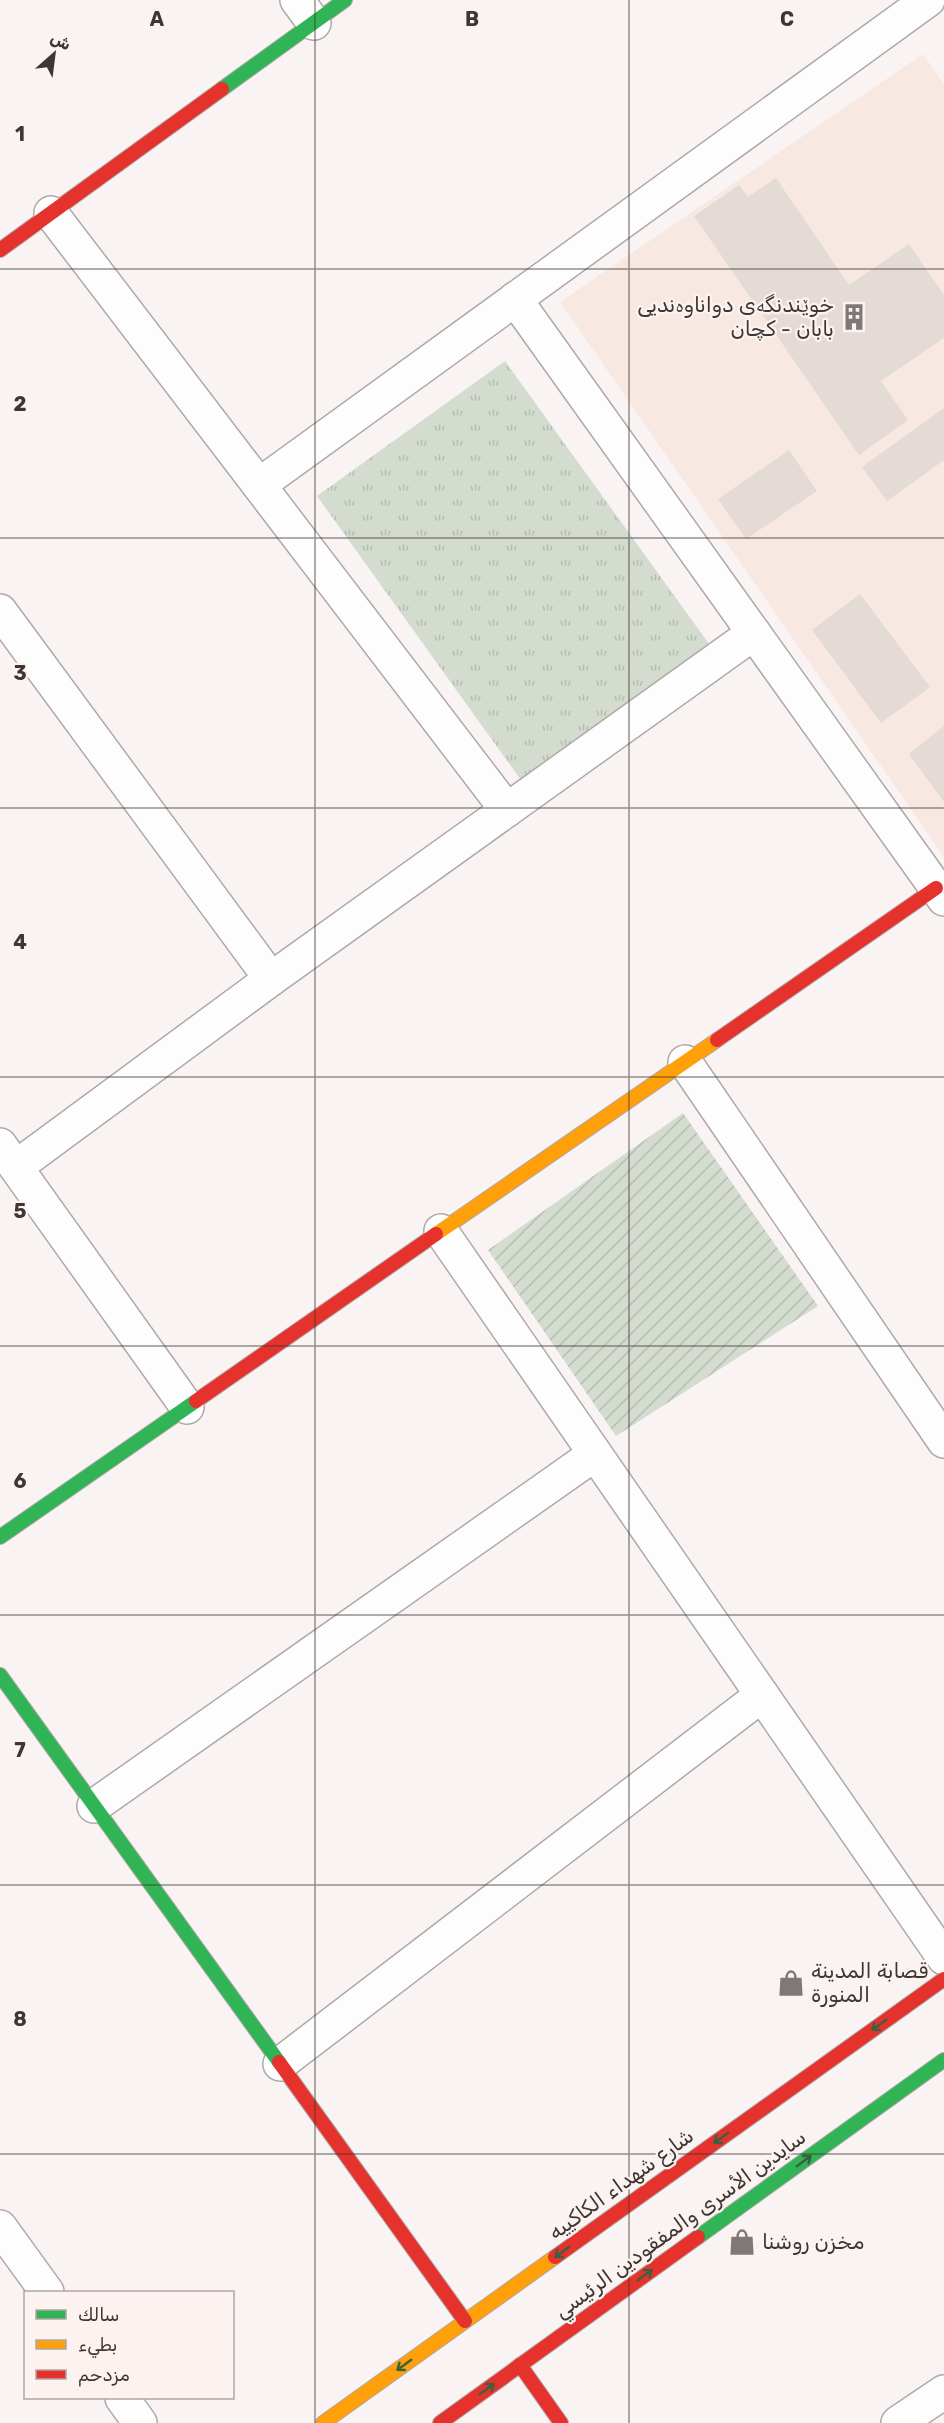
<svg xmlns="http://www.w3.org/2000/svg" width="944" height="2423" font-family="Rubik,'Noto Naskh Arabic',sans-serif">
<defs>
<pattern id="park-tufts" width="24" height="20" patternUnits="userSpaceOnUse" patternTransform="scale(1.5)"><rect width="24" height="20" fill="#d4dcd0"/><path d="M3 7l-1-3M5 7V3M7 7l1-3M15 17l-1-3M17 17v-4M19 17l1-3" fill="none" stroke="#b7bdb3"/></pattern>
<pattern id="garden-furrows" width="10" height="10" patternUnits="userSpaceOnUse" patternTransform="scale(1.5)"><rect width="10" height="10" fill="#d4dcd0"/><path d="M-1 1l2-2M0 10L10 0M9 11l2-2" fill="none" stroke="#b7bdb3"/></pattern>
</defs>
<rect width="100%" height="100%" fill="#f9f4f3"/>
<polygon fill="#f7e8e2" points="923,54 944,84 944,857 560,302"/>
<polygon fill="url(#park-tufts)" points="505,361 712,648 523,783 317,496"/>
<polygon fill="url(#garden-furrows)" points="683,1113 818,1306 616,1436 488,1250"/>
<g fill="#e4dbd6">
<polygon points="776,178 849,285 909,244 944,295 944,338 881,381 908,420 859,455 694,216 739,185 748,197"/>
<polygon points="944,408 944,460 887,501 862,467"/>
<polygon points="789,450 817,491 746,539 718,499"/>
<polygon points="860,594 930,687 881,723 812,630"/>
<polygon points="944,726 944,802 909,754"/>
</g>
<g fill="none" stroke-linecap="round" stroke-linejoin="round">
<defs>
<g id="street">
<polyline points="297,0 314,23"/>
<polyline points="51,213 507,810"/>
<polyline points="515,299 944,899"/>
<polyline points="259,485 928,0"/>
<polyline points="0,611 271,979"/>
<polyline points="685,1062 944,1441"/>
<polyline points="0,1145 187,1407"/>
<polyline points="16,1167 271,979 754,633"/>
<polyline points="441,1231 944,1958"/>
<polyline points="94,1806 595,1454"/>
<polyline points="280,2064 762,1695"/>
<polyline points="0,2227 47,2292"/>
<polyline points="122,2398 140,2423"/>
<polyline points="898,2423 944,2392"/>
</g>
<g id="fast">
<polyline points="222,89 345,0"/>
<polyline points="0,1537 196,1401"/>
<polyline points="0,1675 279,2062"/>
<polyline points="698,2237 944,2060"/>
</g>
<g id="slow">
<polyline points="436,1234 717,1040"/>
<polyline points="323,2423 555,2257"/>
</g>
<g id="jam">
<polyline points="0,250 222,89"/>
<polyline points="717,1040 936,888"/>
<polyline points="196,1401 436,1234"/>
<polyline points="279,2062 465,2321"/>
<polyline points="555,2257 944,1979"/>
<polyline points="520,2365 561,2423"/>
<polyline points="440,2423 698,2237"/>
</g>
</defs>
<use href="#street" stroke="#afa9a7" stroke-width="36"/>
<use href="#fast" stroke="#afa9a7" stroke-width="16"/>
<use href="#slow" stroke="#afa9a7" stroke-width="16"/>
<use href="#jam" stroke="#afa9a7" stroke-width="16"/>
<use href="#street" stroke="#fefdfd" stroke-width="33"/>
<use href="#fast" stroke="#30b455" stroke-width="14"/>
<use href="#slow" stroke="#ff9f0a" stroke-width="14"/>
<use href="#jam" stroke="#e5322d" stroke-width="14"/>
</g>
<defs><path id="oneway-shaft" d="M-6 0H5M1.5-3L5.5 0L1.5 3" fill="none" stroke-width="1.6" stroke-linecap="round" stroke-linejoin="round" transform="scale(1.5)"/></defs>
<g stroke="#39623e">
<use href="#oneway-shaft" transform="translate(879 2025) rotate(144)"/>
<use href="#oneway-shaft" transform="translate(721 2138) rotate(144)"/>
<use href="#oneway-shaft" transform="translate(804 2161) rotate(-36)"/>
<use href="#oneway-shaft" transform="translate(562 2252) rotate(144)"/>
<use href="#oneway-shaft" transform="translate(645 2275) rotate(-36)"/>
<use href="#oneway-shaft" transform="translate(404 2365) rotate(144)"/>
<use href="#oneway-shaft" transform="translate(487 2389) rotate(-36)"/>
</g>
<path fill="none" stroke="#3e3632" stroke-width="1.5" stroke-opacity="0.55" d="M315,0V2423M629,0V2423M0,269H944M0,538H944M0,808H944M0,1077H944M0,1346H944M0,1615H944M0,1885H944M0,2154H944"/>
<defs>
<symbol id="building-bare" viewBox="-9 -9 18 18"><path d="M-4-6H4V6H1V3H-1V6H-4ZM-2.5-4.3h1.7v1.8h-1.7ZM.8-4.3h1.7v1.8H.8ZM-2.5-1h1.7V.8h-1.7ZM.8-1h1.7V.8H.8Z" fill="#7f7876" stroke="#fcf3f0" stroke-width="2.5" paint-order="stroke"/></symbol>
<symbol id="shop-bare" viewBox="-9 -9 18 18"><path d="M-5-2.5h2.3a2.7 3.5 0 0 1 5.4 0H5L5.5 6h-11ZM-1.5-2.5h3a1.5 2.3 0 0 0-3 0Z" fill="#7f7876" stroke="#fcf3f0" stroke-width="2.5" paint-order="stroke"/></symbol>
</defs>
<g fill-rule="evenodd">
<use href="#building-bare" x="835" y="298" width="38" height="38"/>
<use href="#shop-bare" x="772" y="1964" width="38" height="38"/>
<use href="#shop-bare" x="723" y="2223" width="38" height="38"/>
</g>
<g text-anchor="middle" stroke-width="4.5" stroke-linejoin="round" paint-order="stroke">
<g font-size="21" fill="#3e3632" stroke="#fcf3f0" text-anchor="start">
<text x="834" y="312" text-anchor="end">خوێندنگەی دواناوەندیی<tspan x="834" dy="24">بابان - کچان</tspan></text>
<text x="811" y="1978">قصابة المدينة<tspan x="811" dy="24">المنورة</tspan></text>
<text x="762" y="2249">مخزن روشنا</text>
</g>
<g font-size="21" fill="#3e3632" stroke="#fcf3f0">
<text transform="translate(621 2184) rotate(-36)" y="7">شارع شهداء الكاكييه</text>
<text transform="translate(680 2224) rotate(-36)" y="7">سايدين الأسرى والمفقودين الرئيسي</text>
</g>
</g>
<g font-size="20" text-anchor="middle" font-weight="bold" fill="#3e3632" stroke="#fcf3f0" stroke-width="4.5" stroke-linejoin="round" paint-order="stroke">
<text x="157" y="26">A</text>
<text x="472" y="26">B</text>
<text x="787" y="26">C</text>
<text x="20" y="141">1</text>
<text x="20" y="411">2</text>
<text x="20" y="680">3</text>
<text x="20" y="949">4</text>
<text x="20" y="1218">5</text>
<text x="20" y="1488">6</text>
<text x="20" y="1757">7</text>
<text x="20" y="2026">8</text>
</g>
<rect x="24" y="2291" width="210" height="108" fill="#fcf3f0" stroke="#b0a7a4" stroke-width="1.5"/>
<rect x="36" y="2310" width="30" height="9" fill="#30b455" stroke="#b0a7a4" stroke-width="1.5"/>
<text x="78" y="2321" font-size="18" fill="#3e3632">سالك</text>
<rect x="36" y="2340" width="30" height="9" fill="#ff9f0a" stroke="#b0a7a4" stroke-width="1.5"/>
<text x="78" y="2351" font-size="18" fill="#3e3632">بطيء</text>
<rect x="36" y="2370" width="30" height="9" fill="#e5322d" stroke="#b0a7a4" stroke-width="1.5"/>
<text x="78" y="2381" font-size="18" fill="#3e3632">مزدحم</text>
<g transform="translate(54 54) rotate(28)" stroke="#fcf3f0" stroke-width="4.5" paint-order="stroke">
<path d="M0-4.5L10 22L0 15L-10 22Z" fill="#3e3632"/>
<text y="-9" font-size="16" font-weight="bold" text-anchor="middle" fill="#3e3632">ش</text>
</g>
</svg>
